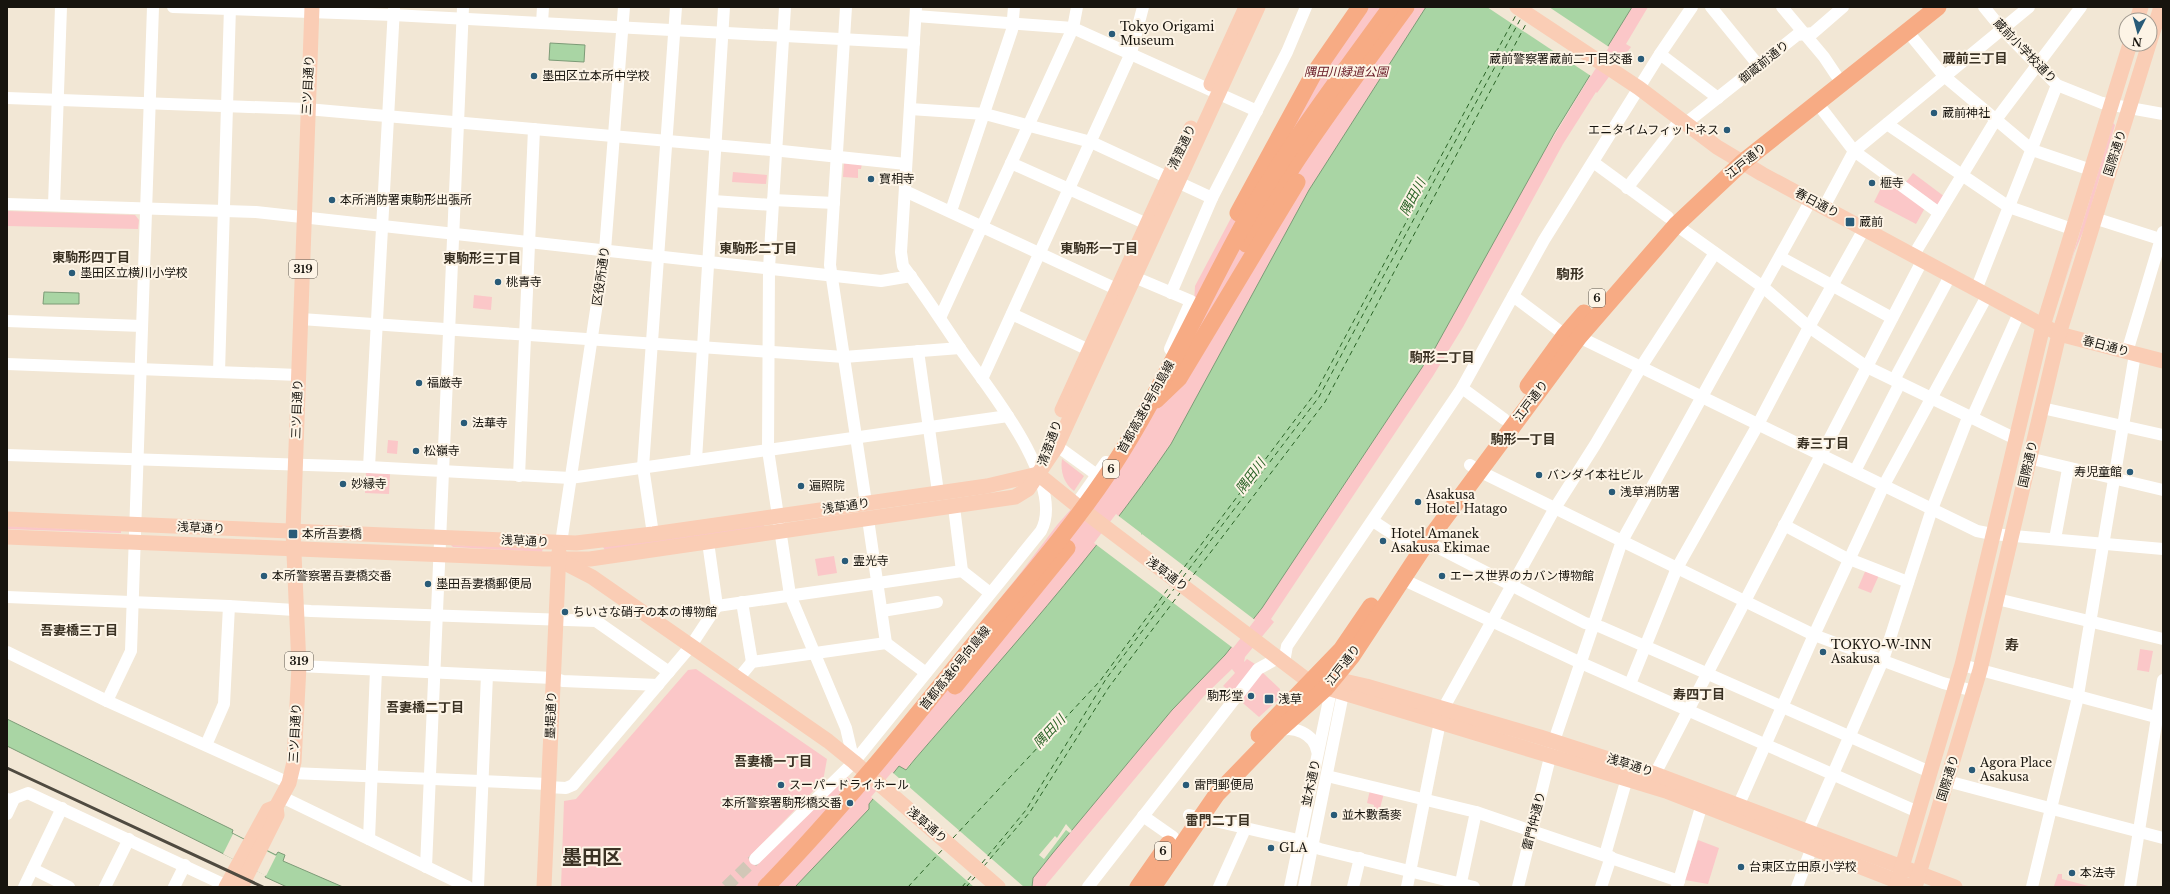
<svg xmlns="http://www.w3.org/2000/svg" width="2170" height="894" font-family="'Libre Baskerville','Noto Sans JP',serif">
<rect width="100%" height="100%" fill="#f2e7d5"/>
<g fill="#fbc7c8">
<path d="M1354,7H1426L1309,190L1171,444C1093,560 997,665 905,770L899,766L869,809L795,887H561L564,801L576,799L688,670L696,669L827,759L823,781L750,856L847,777L853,781L1019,575L1057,525L1088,490L1121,442L1194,304L1195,286L1249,184Z"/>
<polygon points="1632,7 1648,7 1626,44 1631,47 1597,93 1596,92 1563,144 1463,327 1433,376 1271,619 1274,622 1245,657 1244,662 1247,659 1255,664 1233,693 1223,686 1235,673 1232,669 1204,696 1046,885 1046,887 1032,887 1033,878 1052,854 1172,710 1225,655 1262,608 1435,348 1534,169"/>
<polygon points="2113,123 2115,125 2085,227 2074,253 2059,301"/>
<polygon points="844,162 862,163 861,169 858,169 858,178 843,177"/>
<polygon points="733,172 767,175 766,184 732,182"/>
<polygon points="1913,173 1945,197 1939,206 1906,182"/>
<polygon points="1886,178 1926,206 1916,224 1874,202"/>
<polygon points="7,211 135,215 139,220 138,229 7,226"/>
<polygon points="474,295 492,297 491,310 473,308"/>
<polygon points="388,440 398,441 397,454 387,453"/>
<path d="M1062,459L1084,476L1074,491C1064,484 1060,471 1062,459Z"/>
<polygon points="366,473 390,474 389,494 365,493"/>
<polygon points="764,524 764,527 605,550 603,547"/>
<polygon points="7,526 121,531 121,533 7,529"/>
<polygon points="451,545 543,548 542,552 453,547"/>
<polygon points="834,556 837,573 818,576 815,559"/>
<polygon points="1867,567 1880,573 1871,593 1858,588"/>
<polygon points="2140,649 2153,651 2149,672 2137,670"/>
<polygon points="1262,672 1280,689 1279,699 1259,717 1237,698"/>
<polygon points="1370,790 1384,793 1379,812 1373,811 1374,805 1367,803"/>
<polygon points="1698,840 1719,848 1708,884 1685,880"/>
<polygon points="2058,874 2062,874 2062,879 2092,887 2054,886"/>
</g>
<g fill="#a9d5a4" stroke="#7d9b77">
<path d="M1426,7H1632L1555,132L1435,348L1262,608L1225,655L1172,710L1052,854L1033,878L1032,887H795L869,809V804L899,766L906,770L915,759C1003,657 1095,556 1171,444L1309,190Z"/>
<polygon points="550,43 585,45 584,62 549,60"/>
<polygon points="44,292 79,293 79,304 43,304"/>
<polygon points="7,719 233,830 232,833 276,855 278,852 285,855 283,861 343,887 287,887 265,877 266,875 7,746"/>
</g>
<g fill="#f2e7d5">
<polygon points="1487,7 1549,7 1609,47 1591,76"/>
<polygon points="1116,514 1141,533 1141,535 1142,534 1255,620 1233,648 1094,543"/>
<polygon points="892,772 1024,887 974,887 871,797"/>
<polygon points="1066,824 1072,831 1070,833 1066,830 1044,859 1039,855 1055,836 1057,838"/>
<polygon points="233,834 276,856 266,876 223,854"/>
</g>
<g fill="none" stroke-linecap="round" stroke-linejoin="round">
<g stroke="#296225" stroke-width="1" stroke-dasharray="5 4" stroke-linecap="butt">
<polyline points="1179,574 1316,392 1516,15"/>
<polyline points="1183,577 1319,397 1521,18"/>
<polyline points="1188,582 1325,402 1527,22"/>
<polyline points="953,838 1100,681 1170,586"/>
<polyline points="982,863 1026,810 1106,679 1174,589"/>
<polyline points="984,866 1030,812 1109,687 1180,593"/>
<polyline points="908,887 943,849"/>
<polyline points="962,887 972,875"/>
<polyline points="966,887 976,876"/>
</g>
<polyline stroke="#d1c7b7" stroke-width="12" stroke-dasharray="12 6" stroke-linecap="butt" points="726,887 755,859"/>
<g stroke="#fff" stroke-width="12">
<polyline points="173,7 393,15 914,43"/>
<polyline points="785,7 769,268 768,450 790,595 846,728 854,762"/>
<polyline points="846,7 830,265 866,503"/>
<polyline points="1711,7 1759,66"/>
<polyline points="1782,7 1824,57 1836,75"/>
<polyline points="1984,7 2002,29 2057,85 2102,103 2163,114"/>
<polyline points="916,16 1073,28 1257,111"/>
<polyline points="542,23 543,7"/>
<polyline points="1908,32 1944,76 2032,150 2091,170"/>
<polyline points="1660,54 1718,98"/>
<polyline points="7,98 307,109 782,151 906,164"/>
<polyline points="1818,104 1854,151 1939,213"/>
<polyline points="910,109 985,114 1091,142 1212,198"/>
<polyline points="1686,123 1797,35 1813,33 1843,7"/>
<polyline points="1887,124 2009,207 2072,229"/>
<polyline points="1593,162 1668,217"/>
<polyline points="1011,163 1147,224"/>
<polyline points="1627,188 1681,119"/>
<polyline points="905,191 1125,293"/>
<polyline points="773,200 834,203"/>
<polyline points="713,201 772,205"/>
<polyline points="7,204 256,212 881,281 911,276"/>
<polyline points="54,205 61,7"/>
<polyline points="1824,207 1854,151 2029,7"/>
<polyline points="951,211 1012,30 1014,7"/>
<polyline points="2094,218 2163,240"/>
<polyline points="1676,225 1763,287 1809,327 1867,367 2016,439"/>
<polyline points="1913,256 1995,121 2081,7"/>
<polyline points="1780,257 1892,318"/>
<polyline points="1127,274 1191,301 1170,349"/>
<polyline points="1976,290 2057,85"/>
<polyline points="1171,293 1212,198 1287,52 1306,7"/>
<polyline points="1513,296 1565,335 1579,337 1977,531 1992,534 2163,549"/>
<polyline points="1012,314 1089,350"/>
<polyline points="940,318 1073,28 1077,7"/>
<polyline points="301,319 844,357 960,348"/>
<polyline points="7,321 142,326"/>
<polyline points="918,351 938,492"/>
<polyline points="2127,352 2163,232"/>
<polyline points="7,364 298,375"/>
<polyline points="219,372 230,7"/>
<polyline points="982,379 1131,53 1143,7"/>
<polyline points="1894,380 1950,276"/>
<polyline points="1462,388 1504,419"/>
<polyline points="2042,408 2163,435"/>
<polyline points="1057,446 1097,475"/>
<polyline points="7,455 369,467 570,478 1008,416"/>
<polyline points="2028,458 2163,490"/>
<polyline points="696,460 724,7"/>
<polyline points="1470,465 1479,471 1814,635 1943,683 1974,691"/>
<polyline points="369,467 394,8"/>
<polyline points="1855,471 1900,383"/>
<polyline points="519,476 534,129"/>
<polyline points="1077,503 1106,462"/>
<polyline points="954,507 962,571"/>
<polyline points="868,519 886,643"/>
<polyline points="1373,521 1411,546"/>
<polyline points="1784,525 1844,557 1908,582"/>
<polyline points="653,534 643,467 676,7"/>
<polyline points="2055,539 2068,469"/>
<polyline points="1427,542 1585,623 1601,627 1672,658 1930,772"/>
<polyline points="561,543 605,250 624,7"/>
<polyline points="1402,579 1581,663 1918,812"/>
<polyline points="7,597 229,606 311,611 596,621 669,672"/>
<polyline points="1997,599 2163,639"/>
<polyline points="742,602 752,662"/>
<polyline points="717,606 962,571 990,593"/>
<polyline points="882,611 937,602"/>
<polyline points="7,652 107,701 289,783"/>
<polyline points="1284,662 1287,646 1462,388 1544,240 1660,54 1692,7"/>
<polyline points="1962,665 2163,719"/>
<polyline points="299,666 553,678 563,681 658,685"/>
<polyline points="738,679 752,662 886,643 926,673"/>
<polyline points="1630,684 1677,568 1755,430 1809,327 1864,229"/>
<polyline points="107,701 131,651 153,7"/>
<polyline points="1443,709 1555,508 1595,445 1641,367 1715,253"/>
<path d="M1278,731C1294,725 1314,734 1317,751"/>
<polyline points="206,745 224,704 229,606"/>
<polyline points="292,773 548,784"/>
<polyline points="1655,774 1922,261"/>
<polyline points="1327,776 1476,812 1679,881"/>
<polyline points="1947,781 2163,838"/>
<polyline points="548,787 566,788 573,785 690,647 717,606 708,542"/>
<polyline points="282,797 468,887"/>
<polyline points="7,799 10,800 28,793 227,886"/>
<polyline points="1739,804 1814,635 1884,485 1987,296"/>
<polyline points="7,814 14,799"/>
<polyline points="1189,815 1298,840 1320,849 1474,887"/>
<polyline points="1143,816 1173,837"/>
<polyline points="1808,831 1883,660 1932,509 1967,420 1972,418 2019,313"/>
<polyline points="369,839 376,670"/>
<polyline points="1605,855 1627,778"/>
<path d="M755,859L854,762L1041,531C1066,485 991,391 964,354C944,325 925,295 903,266L901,252L916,7"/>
<polyline points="426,867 463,7"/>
<polyline points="33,869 69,887"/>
<polyline points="24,887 62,808"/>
<polyline points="105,887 129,839"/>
<polyline points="174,887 185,865"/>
<polyline points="478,887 487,675"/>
<polyline points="1088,887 1258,669 1278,658"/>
<polyline points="1219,887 1245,829"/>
<polyline points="1290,887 1333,681"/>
<polyline points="1304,887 1345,684"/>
<polyline points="1353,887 1360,858"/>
<polyline points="1407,887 1440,722"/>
<polyline points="1460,887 1476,812"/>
<polyline points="1518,887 1554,741 1622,541 1811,200"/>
<polyline points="1601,887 1611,857"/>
<polyline points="1677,887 1702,804"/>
<polyline points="1797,887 1812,847"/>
<polyline points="2032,887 2077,701 2135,354"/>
<polyline points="2130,887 2163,680"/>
</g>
<g stroke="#facdb5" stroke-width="15">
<polyline points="1517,7 1639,88 1717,147 1762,174 2059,334 2163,361"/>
<polyline points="2137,20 2141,7"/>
<polyline points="2150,41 2161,7"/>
<polyline points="1211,84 1246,7"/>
<polyline points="1062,410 1191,128"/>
<polyline points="1038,474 1080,508 1311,683 1666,791 1912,887"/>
<polyline points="7,519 576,543 653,534 987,486 1038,474"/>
<polyline points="7,537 544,559 590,559 1015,497 1028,489 1057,446 1258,7"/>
<polyline points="561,561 592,577 828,741 854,762 998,887"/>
<polyline points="1322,676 1366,686 1540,737 1655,774 1955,887"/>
<polyline points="226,887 268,810 276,807"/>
<polyline points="241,887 277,815 276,807 289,783 294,762 299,666 293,531 312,7"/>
<polyline points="544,887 559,552"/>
<polyline points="1896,887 1962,665 2043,326 2130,44"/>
<polyline points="1915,887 1980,670 2059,334 2149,44"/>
</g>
<g stroke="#f7ab84" stroke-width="17">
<polyline points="1238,213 1313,75 1360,7"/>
<path d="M1246,244C1292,160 1350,84 1406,7"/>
<polyline points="1528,386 1565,335 1584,313"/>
<polyline points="1156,400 1179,378 1297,182"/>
<polyline points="955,686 1067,548"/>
<polyline points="1259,735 1341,650 1371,606"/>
<path d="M766,887C844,807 912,721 982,634C1025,581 1071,529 1109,472C1162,392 1200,302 1247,218C1289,144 1341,76 1391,7"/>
<polyline points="1138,887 1168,844"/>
<polyline points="1153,887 1217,794 1278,731 1325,689 1352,656 1427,542 1579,337 1676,225 1743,162 1938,7"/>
</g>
<polyline stroke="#4f4a40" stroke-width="3" points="7,768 263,887"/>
</g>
<g fill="#295b78" stroke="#fdf4e6" stroke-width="1.5">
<circle cx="1112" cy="34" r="4"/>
<circle cx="1641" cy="59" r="4"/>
<circle cx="534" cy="76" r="4"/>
<circle cx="1934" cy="113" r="4"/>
<circle cx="1727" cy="130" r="4"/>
<circle cx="871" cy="179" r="4"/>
<circle cx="1872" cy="183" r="4"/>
<circle cx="332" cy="200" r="4"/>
<rect x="1845" y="217" width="10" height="10" rx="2"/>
<circle cx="72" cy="273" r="4"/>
<circle cx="498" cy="282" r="4"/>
<circle cx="419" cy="383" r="4"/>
<circle cx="464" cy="423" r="4"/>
<circle cx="416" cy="451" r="4"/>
<circle cx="2130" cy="472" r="4"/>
<circle cx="1539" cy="475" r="4"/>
<circle cx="343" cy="484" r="4"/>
<circle cx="801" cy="486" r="4"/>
<circle cx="1612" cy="492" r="4"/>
<circle cx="1418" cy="502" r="4"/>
<rect x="288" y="529" width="10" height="10" rx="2"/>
<circle cx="1383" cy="541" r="4"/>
<circle cx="845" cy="561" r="4"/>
<circle cx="264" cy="576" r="4"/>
<circle cx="1442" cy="576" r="4"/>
<circle cx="428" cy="584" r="4"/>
<circle cx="565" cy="612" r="4"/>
<circle cx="1823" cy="652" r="4"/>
<circle cx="1251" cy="696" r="4"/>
<rect x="1264" y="694" width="10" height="10" rx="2"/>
<circle cx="1972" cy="770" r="4"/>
<circle cx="781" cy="785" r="4"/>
<circle cx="1186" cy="785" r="4"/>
<circle cx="850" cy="803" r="4"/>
<circle cx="1334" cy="815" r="4"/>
<circle cx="1271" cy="848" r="4"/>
<circle cx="1741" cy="867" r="4"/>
<circle cx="2072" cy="873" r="4"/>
</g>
<g text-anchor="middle" stroke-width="4" stroke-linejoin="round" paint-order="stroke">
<g fill="#fdf4e6" stroke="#5c574f" stroke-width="1">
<rect x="289" y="260" width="28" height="18" rx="3"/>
<rect x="1589" y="289" width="16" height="18" rx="3"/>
<rect x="1103" y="460" width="16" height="18" rx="3"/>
<rect x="285" y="652" width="28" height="18" rx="3"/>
<rect x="1155" y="842" width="16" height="18" rx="3"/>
</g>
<g font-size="11" font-weight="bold" fill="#17140e">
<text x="303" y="273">319</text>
<text x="1597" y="302">6</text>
<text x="1111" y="473">6</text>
<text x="299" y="665">319</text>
<text x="1163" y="855">6</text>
</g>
<g font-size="12" fill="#17140e" stroke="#fdf4e6" text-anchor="start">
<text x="1120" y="31">Tokyo Origami<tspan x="1120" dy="14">Museum</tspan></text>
<text x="1633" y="63" text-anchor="end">蔵前警察署蔵前二丁目交番</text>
<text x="542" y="80">墨田区立本所中学校</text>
<text x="1942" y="117">蔵前神社</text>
<text x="1719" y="134" text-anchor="end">エニタイムフィットネス</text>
<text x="879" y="183">寶相寺</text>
<text x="1880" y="187">榧寺</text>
<text x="340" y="204">本所消防署東駒形出張所</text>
<text x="1859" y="226">蔵前</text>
<text x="80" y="277">墨田区立横川小学校</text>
<text x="506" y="286">桃青寺</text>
<text x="427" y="387">福厳寺</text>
<text x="472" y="427">法華寺</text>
<text x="424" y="455">松嶺寺</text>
<text x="2122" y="476" text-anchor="end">寿児童館</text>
<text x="1547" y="479">バンダイ本社ビル</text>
<text x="351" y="488">妙縁寺</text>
<text x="809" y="490">遍照院</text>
<text x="1620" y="496">浅草消防署</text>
<text x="1426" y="499">Asakusa<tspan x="1426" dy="14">Hotel Hatago</tspan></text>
<text x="302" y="538">本所吾妻橋</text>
<text x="1391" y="538">Hotel Amanek<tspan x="1391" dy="14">Asakusa Ekimae</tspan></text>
<text x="853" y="565">霊光寺</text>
<text x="272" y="580">本所警察署吾妻橋交番</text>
<text x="1450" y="580">エース世界のカバン博物館</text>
<text x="436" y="588">墨田吾妻橋郵便局</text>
<text x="573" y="616">ちいさな硝子の本の博物館</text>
<text x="1831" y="649">TOKYO-W-INN<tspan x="1831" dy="14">Asakusa</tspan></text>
<text x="1243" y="700" text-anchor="end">駒形堂</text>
<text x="1278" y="703">浅草</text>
<text x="1980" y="767">Agora Place<tspan x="1980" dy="14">Asakusa</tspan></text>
<text x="789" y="789">スーパードライホール</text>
<text x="1194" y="789">雷門郵便局</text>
<text x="842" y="807" text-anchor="end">本所警察署駒形橋交番</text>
<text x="1342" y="819">並木數喬麥</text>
<text x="1279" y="852">GLA</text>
<text x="1749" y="871">台東区立田原小学校</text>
<text x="2080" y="877">本法寺</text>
</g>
<g font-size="12" fill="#17140e" stroke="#fdf4e6">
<text transform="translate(2025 51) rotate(46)" y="4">蔵前小学校通り</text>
<text transform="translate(1764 62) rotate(-39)" y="4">御蔵前通り</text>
<text transform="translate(308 85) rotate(-87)" y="4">三ツ目通り</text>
<text transform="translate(1182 147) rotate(-65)" y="4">清澄通り</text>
<text transform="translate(2115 153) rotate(-72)" y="4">国際通り</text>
<text transform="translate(1746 161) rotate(-39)" y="4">江戸通り</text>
<text transform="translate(1817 203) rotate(28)" y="4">春日通り</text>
<text transform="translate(601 276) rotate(-82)" y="4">区役所通り</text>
<text transform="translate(2106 346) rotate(15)" y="4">春日通り</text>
<text transform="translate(1531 401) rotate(-53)" y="4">江戸通り</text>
<text transform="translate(1146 407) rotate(-61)" y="4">首都高速6号向島線</text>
<text transform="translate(297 409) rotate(-88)" y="4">三ツ目通り</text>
<text transform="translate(1050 443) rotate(-70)" y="4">清澄通り</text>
<text transform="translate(2028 464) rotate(-77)" y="4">国際通り</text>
<text transform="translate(846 506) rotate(-8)" y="4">浅草通り</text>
<text transform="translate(201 528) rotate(3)" y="4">浅草通り</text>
<text transform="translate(525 541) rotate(3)" y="4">浅草通り</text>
<text transform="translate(1167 574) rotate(37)" y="4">浅草通り</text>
<text transform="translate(1343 665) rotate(-52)" y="4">江戸通り</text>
<text transform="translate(955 668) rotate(-51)" y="4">首都高速6号向島線</text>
<text transform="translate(551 715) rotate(-88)" y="4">墨堤通り</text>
<text transform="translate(295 733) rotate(-87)" y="4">三ツ目通り</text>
<text transform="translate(1630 765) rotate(18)" y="4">浅草通り</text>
<text transform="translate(1948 778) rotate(-73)" y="4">国際通り</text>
<text transform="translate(1311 783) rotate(-78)" y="4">並木通り</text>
<text transform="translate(1534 821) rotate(-76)" y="4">雷門仲通り</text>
<text transform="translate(927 825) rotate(41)" y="4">浅草通り</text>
</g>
<g font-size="12" font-style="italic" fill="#641522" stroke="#fdf4e6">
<text x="1346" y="76">隅田川緑道公園</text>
</g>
<g font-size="13" font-weight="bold" fill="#3b3224" stroke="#fdf4e6">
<text x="1975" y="63">蔵前三丁目</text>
<text x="758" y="253">東駒形二丁目</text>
<text x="1099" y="253">東駒形一丁目</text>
<text x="91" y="262">東駒形四丁目</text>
<text x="482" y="263">東駒形三丁目</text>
<text x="1442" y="362">駒形二丁目</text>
<text x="1523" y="444">駒形一丁目</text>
<text x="1823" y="448">寿三丁目</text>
<text x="79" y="635">吾妻橋三丁目</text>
<text x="1699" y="699">寿四丁目</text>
<text x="425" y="712">吾妻橋二丁目</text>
<text x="773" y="766">吾妻橋一丁目</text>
<text x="1218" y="825">雷門二丁目</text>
</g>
<g font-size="13" font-style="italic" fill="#296225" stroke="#fdf4e6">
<text transform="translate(1412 197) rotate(-62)" y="5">隅田川</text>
<text transform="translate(1250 476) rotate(-53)" y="5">隅田川</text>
<text transform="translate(1049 731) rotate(-47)" y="5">隅田川</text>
</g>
<g font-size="14" font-weight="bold" fill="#3b3224" stroke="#fdf4e6">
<text x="1570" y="279">駒形</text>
<text x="2012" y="650">寿</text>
</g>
<g font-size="20" font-weight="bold" fill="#3b3224" stroke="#fdf4e6">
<text x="592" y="864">墨田区</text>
</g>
</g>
<rect width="2170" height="894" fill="none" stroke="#17140e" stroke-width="16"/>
<g transform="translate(2138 32) rotate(186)"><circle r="19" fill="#fdf4e6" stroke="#a19a90"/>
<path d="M0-3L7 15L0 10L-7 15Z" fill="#295b78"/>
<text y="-6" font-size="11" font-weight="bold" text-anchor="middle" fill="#17140e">N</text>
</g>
</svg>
